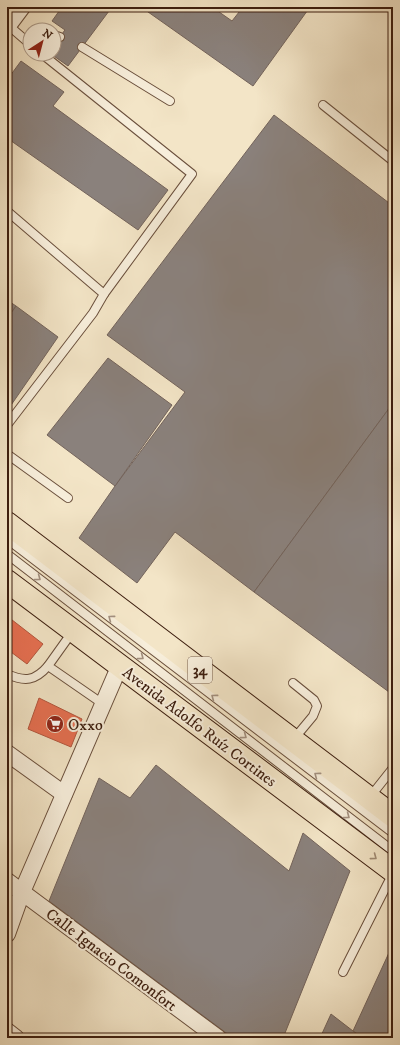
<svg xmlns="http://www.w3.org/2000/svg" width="400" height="1045" font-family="'IM FELL DW Pica',serif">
<rect width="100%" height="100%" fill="#f3e5c7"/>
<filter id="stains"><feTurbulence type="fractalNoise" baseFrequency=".005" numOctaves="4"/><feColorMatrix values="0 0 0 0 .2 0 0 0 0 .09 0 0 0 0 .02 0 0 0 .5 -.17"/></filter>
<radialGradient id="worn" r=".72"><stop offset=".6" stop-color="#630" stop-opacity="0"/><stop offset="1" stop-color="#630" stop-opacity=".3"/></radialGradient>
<g fill="#e76f51" stroke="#b4563d">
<polygon points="7,616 43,644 27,664 7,649"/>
<polygon points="39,698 82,719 71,747 28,729"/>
</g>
<g fill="#8a817c" stroke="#73635b">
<polygon points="62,7 112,7 68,66 51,54 54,54 54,44 65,30 52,21"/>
<polygon points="141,7 212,7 232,21 243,7 310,7 253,86"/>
<polygon points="21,61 64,92 53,106 168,190 138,230 7,138 7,80"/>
<polygon points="274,115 393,206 393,403 254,592 175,532 137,583 79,538 115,486 185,392 107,335"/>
<polygon points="7,300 16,306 7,319"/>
<polygon points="16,306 58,337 7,411 7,319"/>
<polygon points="108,358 172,405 115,486 47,435"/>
<polygon points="393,403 393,695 254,592"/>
<polygon points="156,765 289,871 303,833 350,871 283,1038 233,1038 49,901 99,778 130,798"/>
<polygon points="393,944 393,1038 363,1038 353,1031"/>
<polygon points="331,1014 353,1031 363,1038 320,1038"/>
</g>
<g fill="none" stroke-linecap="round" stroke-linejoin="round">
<defs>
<g id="service">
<polyline points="8,25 30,44"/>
<polyline points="54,35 60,37"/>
<polyline points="82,47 170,101"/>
<polyline points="42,54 192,174 104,294"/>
<polyline points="323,105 393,161"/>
<polyline points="7,211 104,294 93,313 7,425"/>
<polyline points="7,454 68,498"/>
<polyline points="7,539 393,833"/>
<polyline points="7,554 393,851"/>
<polyline points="73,631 48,666 103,704"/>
<path d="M7,674C25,682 35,681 48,666"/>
<polyline points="293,683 314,700 317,706 313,716 293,740"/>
<polyline points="370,797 393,768"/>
<polyline points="343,972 393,873"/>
</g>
<g id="minor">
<polyline points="7,27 22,7"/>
<polyline points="7,753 64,794"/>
<polyline points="7,881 218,1038"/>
<polyline points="7,934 22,892 120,665"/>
<polyline points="7,1031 16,1038"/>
</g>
<g id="primary">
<polyline points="7,523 393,816"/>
<polyline points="7,581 393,871"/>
</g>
</defs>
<use href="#service" stroke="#6a4f3c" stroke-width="10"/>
<use href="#minor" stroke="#6a4f3c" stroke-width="18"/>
<use href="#primary" stroke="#3c1d0e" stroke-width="24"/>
<use href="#service" stroke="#f7eedb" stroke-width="8"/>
<use href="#minor" stroke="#f7eedb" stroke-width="16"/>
<use href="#primary" stroke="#f3e5c7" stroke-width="22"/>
</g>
<defs><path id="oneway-chevron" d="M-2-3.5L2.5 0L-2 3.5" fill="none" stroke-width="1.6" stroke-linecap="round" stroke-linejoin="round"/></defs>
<g stroke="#a3907f">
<use href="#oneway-chevron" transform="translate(38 578) rotate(37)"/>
<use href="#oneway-chevron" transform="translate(111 618) rotate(-143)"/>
<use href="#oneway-chevron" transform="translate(141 657) rotate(37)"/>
<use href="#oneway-chevron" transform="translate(214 697) rotate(-143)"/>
<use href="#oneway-chevron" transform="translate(244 736) rotate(37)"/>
<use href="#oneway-chevron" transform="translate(317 775) rotate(-143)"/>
<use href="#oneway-chevron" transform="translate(347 816) rotate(37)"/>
</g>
<use stroke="#a18b74" href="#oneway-chevron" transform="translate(374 857) rotate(37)"/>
<defs>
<symbol id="supermarket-disc" viewBox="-11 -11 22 22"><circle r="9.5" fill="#8f2418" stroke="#f7eedb"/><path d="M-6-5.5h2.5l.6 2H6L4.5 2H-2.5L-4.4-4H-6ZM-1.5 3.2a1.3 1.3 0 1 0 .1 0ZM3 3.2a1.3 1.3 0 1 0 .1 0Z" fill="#fff"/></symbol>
</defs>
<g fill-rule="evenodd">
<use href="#supermarket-disc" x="45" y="714" width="20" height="20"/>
</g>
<g text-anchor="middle" stroke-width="4" stroke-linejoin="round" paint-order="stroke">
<rect fill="#f7eedb" stroke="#745c4c" stroke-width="1" x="188" y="657" width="24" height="26" rx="3"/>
<g font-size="15" font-weight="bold" fill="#3c1d0e">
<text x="200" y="675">34</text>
</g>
<g font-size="16" fill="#3c1d0e" stroke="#f7eedb" text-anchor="start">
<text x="68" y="730">Oxxo</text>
</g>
<g font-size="16" fill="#3c1d0e" stroke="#f7eedb">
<text transform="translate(200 726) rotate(37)" y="6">Avenida Adolfo Ruíz Cortines</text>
<text transform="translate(112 959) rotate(37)" y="6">Calle Ignacio Comonfort</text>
</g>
</g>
<rect width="400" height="1045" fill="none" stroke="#f3e5c7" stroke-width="24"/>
<rect x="8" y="8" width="384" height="1029" fill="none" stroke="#3c1d0e" stroke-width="2"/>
<rect x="12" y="12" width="376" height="1021" fill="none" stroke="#3c1d0e"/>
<g transform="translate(42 42) rotate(36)"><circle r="19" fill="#f7eedb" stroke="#ac9a89"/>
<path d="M0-3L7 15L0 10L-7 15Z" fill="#8f2418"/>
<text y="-6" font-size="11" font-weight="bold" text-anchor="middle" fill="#3c1d0e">N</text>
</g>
<rect width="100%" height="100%" filter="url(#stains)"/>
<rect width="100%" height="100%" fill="url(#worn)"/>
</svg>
